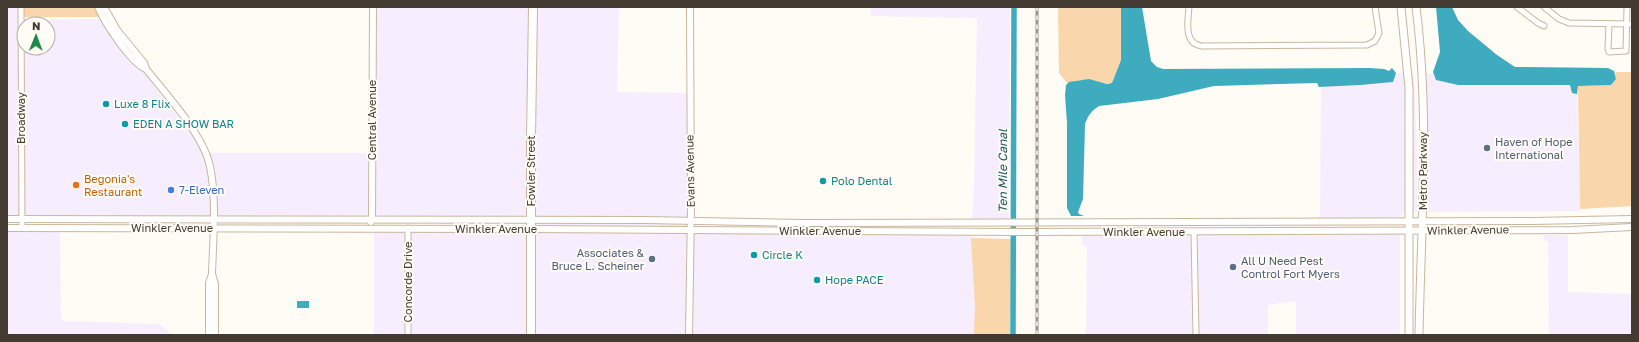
<svg xmlns="http://www.w3.org/2000/svg" width="1639" height="342" font-family="'Golos Text',sans-serif">
<rect width="100%" height="100%" fill="#fffbf5"/>
<g fill="#f6edfe" fill-rule="evenodd">
<path d="M7,7H18V17L21,20L101,19L136,68L145,73L149,78L186,126L200,147L205,159L210,183V217L7,216ZM24,24H48V48H24Z"/>
<polygon points="376,7 530,7 528,217 375,217"/>
<polygon points="536,7 619,7 617,92 687,93 688,217 534,217"/>
<polygon points="871,7 1010,7 1009,219 972,219 974,188 977,18 871,16"/>
<polygon points="1395,73 1405,73 1406,213 1403,213 1400,218 1318,219 1320,215 1321,87 1360,85 1393,82"/>
<polygon points="1411,73 1414,73 1417,159 1417,212 1412,212"/>
<polygon points="1421,73 1434,74 1437,80 1458,85 1571,85 1577,94 1577,92 1580,211 1422,212"/>
<polygon points="208,153 370,153 369,217 216,217"/>
<polygon points="534,223 645,223 687,224 687,227 534,225"/>
<polygon points="7,231 60,231 61,321 159,324 172,335 7,335"/>
<polygon points="374,232 529,232 528,335 374,335"/>
<polygon points="534,232 687,233 686,335 534,335"/>
<polygon points="693,233 971,235 975,308 974,335 691,335"/>
<polygon points="1400,234 1400,335 1296,335 1296,301 1268,305 1268,335 1086,335 1087,247 1082,245 1082,235"/>
<polygon points="1544,235 1568,235 1568,292 1632,294 1632,335 1549,335 1548,242 1544,240"/>
</g>
<g fill="#f9d6ab">
<polygon points="21,7 98,7 103,17 21,17"/>
<path d="M1058,7H1121V60L1112,83C1098,85 1084,75 1068,84L1059,73Z"/>
<polygon points="1615,72 1632,72 1632,206 1580,209 1578,86 1611,85 1616,79"/>
<polygon points="971,238 1012,239 1010,335 974,335 975,308"/>
</g>
<g fill="#3eacbe">
<path d="M1121,7H1142L1151,61L1157,67L1163,69L1369,68L1384,69L1389,71L1392,68L1396,73L1393,82L1360,85L1319,87L1317,83L1214,86L1158,99L1099,106C1091,111 1088,116 1085,124L1083,199L1078,212L1079,214L1084,216H1071L1067,208V123L1065,95L1066,85L1069,82L1089,79L1107,84L1112,83L1121,60Z"/>
<polygon points="1436,7 1452,7 1458,20 1468,31 1497,55 1515,67 1608,68 1614,71 1616,79 1611,85 1578,86 1577,94 1572,93 1570,85 1458,85 1436,80 1433,72 1440,52"/>
<rect x="297" y="301" width="12" height="7"/>
</g>
<g fill="none" stroke-linecap="round" stroke-linejoin="round">
<polyline stroke="#3eacbe" stroke-width="5.5" points="1013,335 1014,7"/>
<defs>
<g id="minor">
<polyline points="21,7 22,228"/>
<path d="M1189,7C1188,21 1183,44 1202,46L1367,45L1375,41L1379,33L1375,7"/>
<polyline points="1517,7 1538,23 1544,26"/>
<polyline points="1544,7 1559,19 1569,23 1632,24"/>
<polyline points="1609,24 1608,49 1609,52 1626,51 1627,7"/>
<polyline points="1194,232 1196,335"/>
<polyline points="408,335 408,228"/>
</g>
<g id="tertiary">
<path d="M98,7C104,22 131,63 146,69"/>
<path d="M104,7L117,30L144,63L146,69C166,94 196,127 207,156C218,187 213,240 212,274L215,284V335"/>
<polyline points="7,219 645,220 805,223 1532,221 1632,219"/>
<polyline points="371,222 372,220 373,7"/>
<polyline points="7,228 531,229 1027,232 1572,230 1632,227"/>
<polyline points="209,335 209,283 212,274"/>
<polyline points="689,335 691,209 690,7"/>
</g>
<g id="secondary">
<polyline points="1401,7 1409,88 1409,335"/>
<path d="M1416,7C1430,116 1421,226 1419,335"/>
</g>
<polyline id="primary" points="531,335 531,138 533,7"/>
</defs>
<use href="#minor" stroke="#cab69d" stroke-width="7"/>
<use href="#tertiary" stroke="#cab69d" stroke-width="8"/>
<use href="#secondary" stroke="#cab69d" stroke-width="9"/>
<use href="#primary" stroke="#cab69d" stroke-width="10"/>
<use href="#minor" stroke="#fff" stroke-width="5"/>
<use href="#tertiary" stroke="#fff" stroke-width="6"/>
<use href="#secondary" stroke="#fff" stroke-width="7"/>
<use href="#primary" stroke="#fff" stroke-width="8"/>
<defs>
<polyline id="rail" points="1037,335 1037,7"/>
</defs>
<use href="#rail" stroke="#9a948c" stroke-width="3"/>
<use href="#rail" stroke="#fffbf5" stroke-width="1.5" stroke-dasharray="4.5" stroke-linecap="butt"/>
</g>
<g fill="#0f9aa8" stroke="#fffbf5" stroke-width="1.5">
<circle cx="106" cy="104" r="4"/>
<circle cx="125" cy="124" r="4"/>
<circle cx="823" cy="181" r="4"/>
<circle cx="754" cy="255" r="4"/>
<circle cx="817" cy="280" r="4"/>
</g>
<g fill="#5c6f8a" stroke="#fffbf5" stroke-width="1.5">
<circle cx="1487" cy="148" r="4"/>
<circle cx="652" cy="259" r="4"/>
<circle cx="1233" cy="267" r="4"/>
</g>
<circle fill="#e8710a" stroke="#fffbf5" stroke-width="1.5" cx="76" cy="185" r="4"/>
<circle fill="#3f7fe0" stroke="#fffbf5" stroke-width="1.5" cx="171" cy="190" r="4"/>
<g text-anchor="middle" stroke-width="4" stroke-linejoin="round" paint-order="stroke">
<g font-size="11" fill="#0d838f" stroke="#fffbf5" text-anchor="start">
<text x="114" y="108">Luxe 8 Flix</text>
<text x="133" y="128">EDEN A SHOW BAR</text>
<text x="831" y="185">Polo Dental</text>
<text x="762" y="259">Circle K</text>
<text x="825" y="284">Hope PACE</text>
</g>
<g font-size="11" fill="#433b31" stroke="#fffbf5">
<text transform="translate(21 118) rotate(-90)" y="4">Broadway</text>
<text transform="translate(372 120) rotate(-90)" y="4">Central Avenue</text>
<text transform="translate(531 171) rotate(-90)" y="4">Fowler Street</text>
<text transform="translate(690 171) rotate(-91)" y="4">Evans Avenue</text>
<text transform="translate(1423 171) rotate(-90)" y="4">Metro Parkway</text>
<text x="172" y="232">Winkler Avenue</text>
<text x="496" y="233">Winkler Avenue</text>
<text transform="translate(1468 230) rotate(-1)" y="4">Winkler Avenue</text>
<text x="820" y="235">Winkler Avenue</text>
<text x="1144" y="236">Winkler Avenue</text>
<text transform="translate(408 282) rotate(-90)" y="4">Concorde Drive</text>
</g>
<g font-size="11" fill="#4e5e75" stroke="#fffbf5" text-anchor="start">
<text x="1495" y="146">Haven of Hope<tspan x="1495" dy="13">International</tspan></text>
<text x="644" y="257" text-anchor="end">Associates &amp;<tspan x="644" dy="13">Bruce L. Scheiner</tspan></text>
<text x="1241" y="265">All U Need Pest<tspan x="1241" dy="13">Control Fort Myers</tspan></text>
</g>
<g font-size="11" fill="#c56008" stroke="#fffbf5" text-anchor="start">
<text x="84" y="183">Begonia's<tspan x="84" dy="13">Restaurant</tspan></text>
</g>
<g font-size="11" fill="#366cbe" stroke="#fffbf5" text-anchor="start">
<text x="179" y="194">7-Eleven</text>
</g>
<g font-size="12" font-style="italic" fill="#195660" stroke="#fffbf5">
<text transform="translate(1003 171) rotate(-90)" y="4">Ten Mile Canal</text>
</g>
</g>
<rect width="1639" height="342" fill="none" stroke="#433b31" stroke-width="16"/>
<g transform="translate(36 36) rotate(1)"><circle r="19" fill="#fffbf5" stroke="#b4aea7"/>
<path d="M0-3L7 15L0 10L-7 15Z" fill="#1c8b43"/>
<text y="-6" font-size="11" font-weight="bold" text-anchor="middle" fill="#433b31">N</text>
</g>
</svg>
